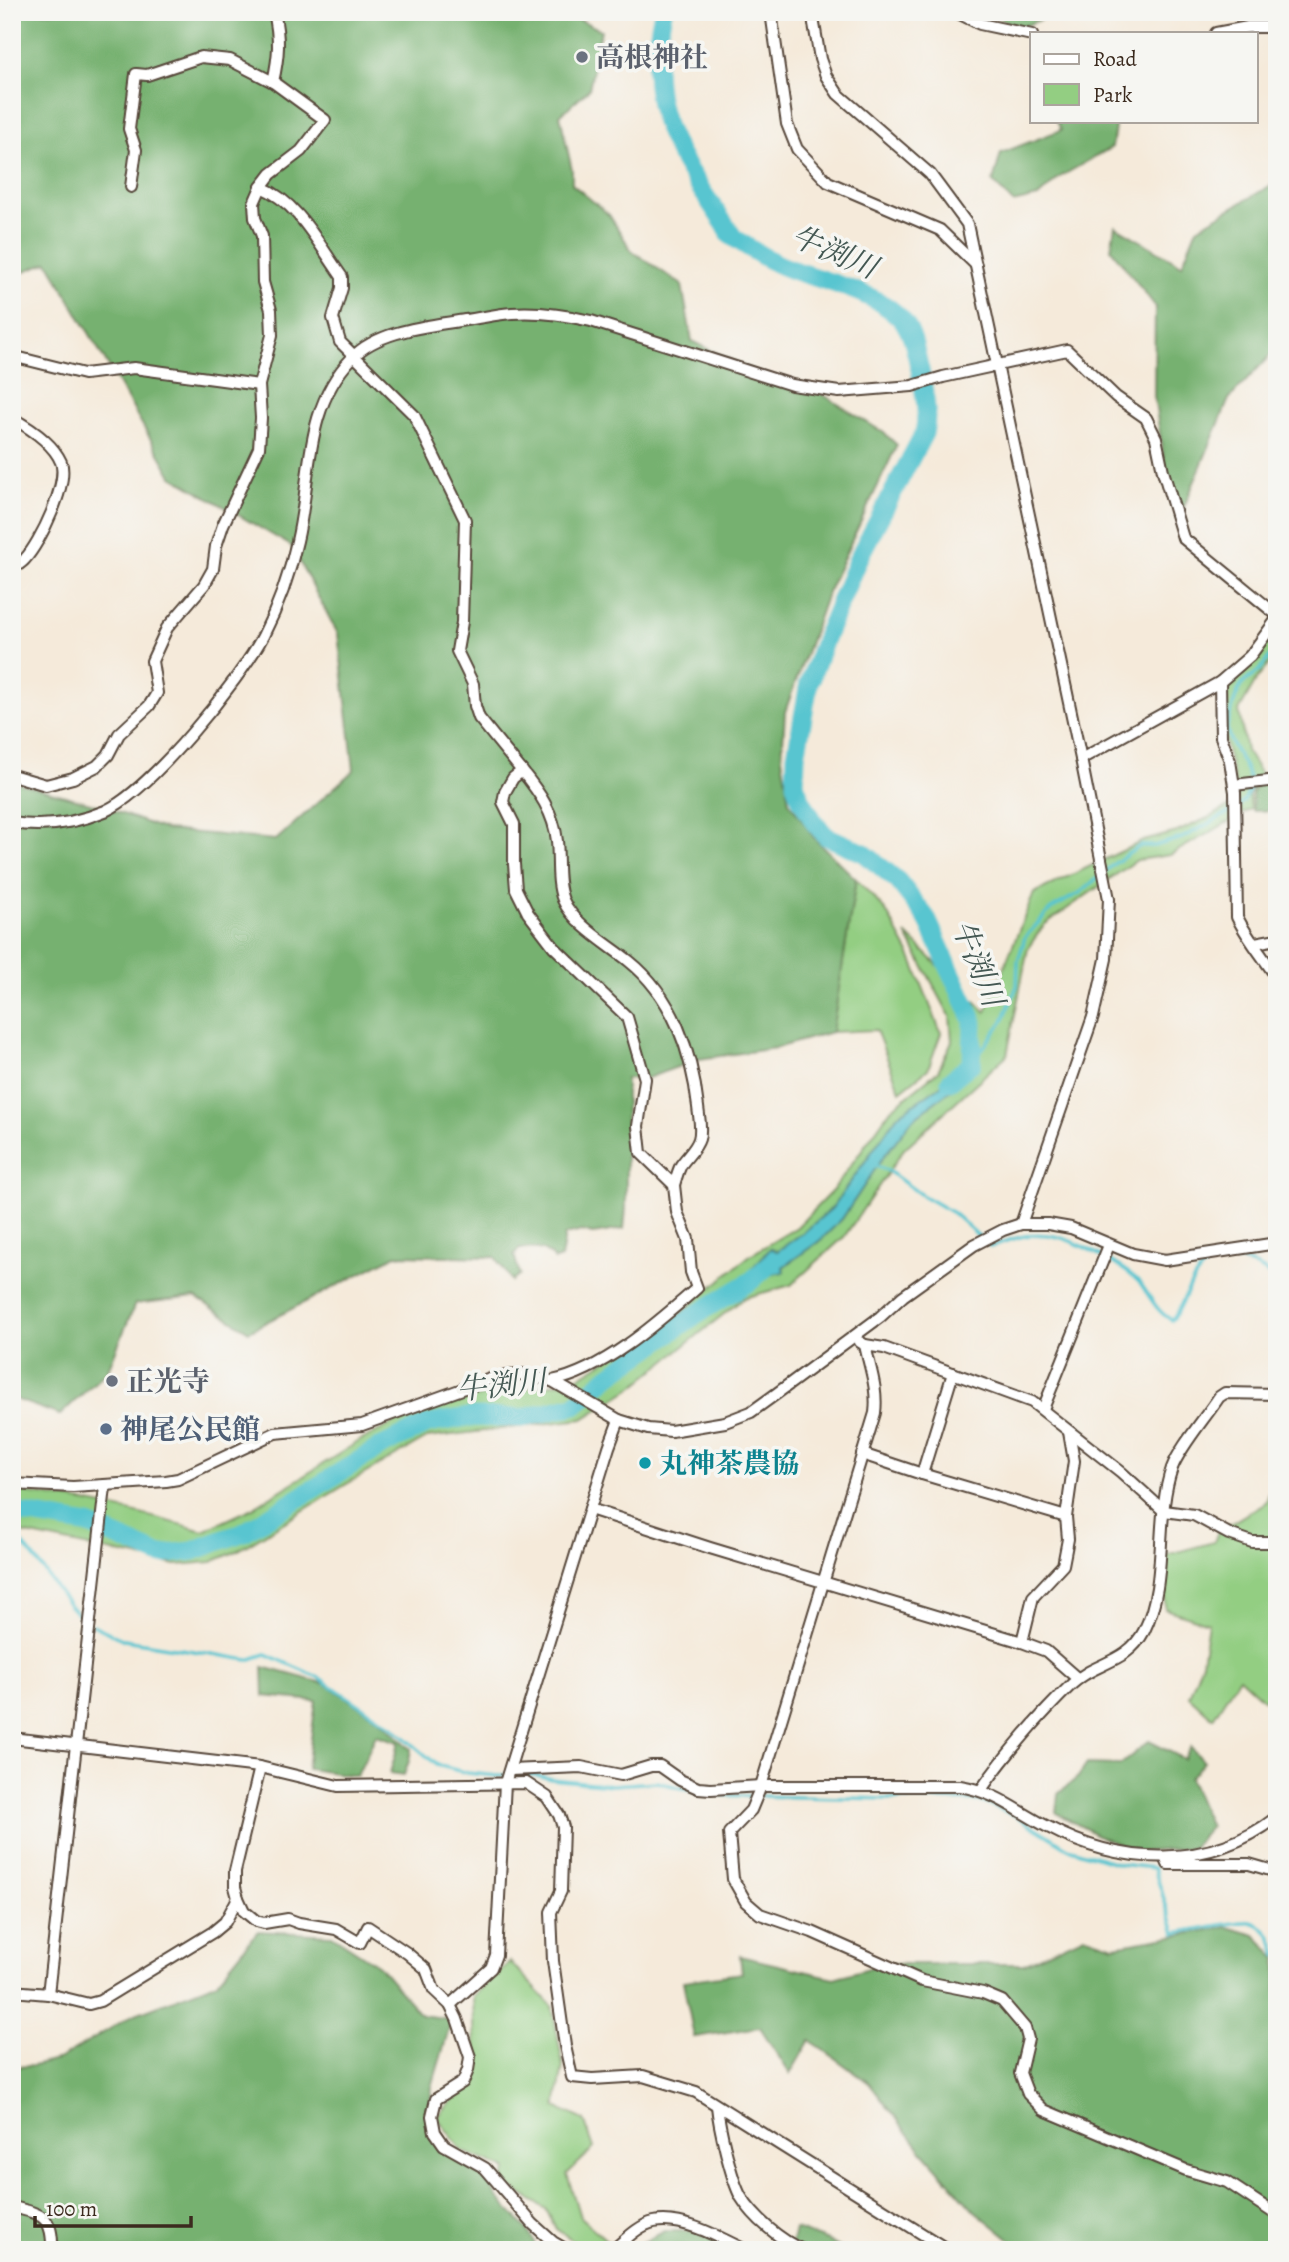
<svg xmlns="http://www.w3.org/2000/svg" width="1289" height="2262" font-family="Alegreya,'Noto Serif JP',serif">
<rect width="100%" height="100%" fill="#f6f6f2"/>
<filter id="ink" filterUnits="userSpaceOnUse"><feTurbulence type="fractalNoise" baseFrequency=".0143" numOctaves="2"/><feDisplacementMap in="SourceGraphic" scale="14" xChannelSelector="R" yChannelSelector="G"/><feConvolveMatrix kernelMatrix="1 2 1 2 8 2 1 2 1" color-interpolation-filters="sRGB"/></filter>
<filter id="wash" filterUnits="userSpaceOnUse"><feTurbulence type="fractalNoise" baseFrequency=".00686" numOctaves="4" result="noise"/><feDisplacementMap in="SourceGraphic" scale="28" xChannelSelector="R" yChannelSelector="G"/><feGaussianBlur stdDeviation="1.57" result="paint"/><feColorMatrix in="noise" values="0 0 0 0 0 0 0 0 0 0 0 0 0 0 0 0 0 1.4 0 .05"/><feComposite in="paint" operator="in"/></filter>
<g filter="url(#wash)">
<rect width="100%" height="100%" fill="#f5eada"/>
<g fill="#93ce82" stroke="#677c50" stroke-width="2">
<path d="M1277,629V654L1257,679L1239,711L1246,751L1261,774L1249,795L1251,809L1170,855L1137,860L1044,925L1028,948L1007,1055L904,1149L844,1237L791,1285L744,1298L633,1387L583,1419L427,1438L345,1485L237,1551L212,1562L176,1565L12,1531V1491C80,1500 138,1511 203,1531L251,1509L361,1440L427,1406L574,1380L679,1314L749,1256L797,1227L833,1190L891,1109L938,1071L952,1041L950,1016L906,934L986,1012L1034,893L1143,841L1177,832L1210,817L1230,806L1238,795L1223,734L1225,687L1240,675Z"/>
<polygon points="856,879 886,911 911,957 941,1033 928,1069 900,1091 876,1030 832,1032"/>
<polygon points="1277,1472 1277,1695 1264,1700 1239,1677 1213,1718 1189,1696 1202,1662 1208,1623 1165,1609 1166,1555 1214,1542 1220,1526 1230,1524 1266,1502"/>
<polygon points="510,1962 552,2006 563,2066 556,2107 584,2120 594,2148 567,2174 580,2217 612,2245 602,2250 588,2250 556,2229 546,2209 502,2182 507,2169 462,2151 437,2117 476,2075 473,1996"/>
</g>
<g fill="#76b170" stroke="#586e47" stroke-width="2">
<path d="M12,12H564L601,30L589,89L560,115L572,170V184L609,215L632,251L682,285L692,341L776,382L814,389L884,433L897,445L828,591L785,712L782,758L789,801L815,839L856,879L832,1032L776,1048L699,1059L645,1079L626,1078V1208L624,1229L593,1234L582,1231L565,1235L561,1258L555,1260C544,1247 535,1248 519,1249L514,1255L520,1275L512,1281L495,1257L396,1255L249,1331L195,1297L135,1304L108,1370L60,1415L12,1398V781L101,806L166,830L276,840L354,770L338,634L291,546L172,476L48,262L12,276Z"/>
<polygon points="985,12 1058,12 1020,28"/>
<polygon points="1057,121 1116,121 1112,147 1060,177 1038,197 1013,203 993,182 1001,153 1061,130"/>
<polygon points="1277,182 1277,348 1229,399 1178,521 1169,491 1154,397 1155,306 1111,249 1115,226 1182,265 1197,228"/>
<polygon points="1277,777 1277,810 1253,811 1252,794 1260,779"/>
<polygon points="263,1667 326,1684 381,1721 411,1749 409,1761 404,1775 390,1773 399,1742 376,1735 357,1776 307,1769 316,1701 264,1696"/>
<polygon points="1149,1741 1184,1759 1191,1747 1204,1762 1189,1778 1210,1827 1192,1848 1140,1852 1103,1838 1056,1813 1058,1794 1078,1777 1087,1764 1120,1765"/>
<polygon points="1227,1927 1255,1935 1277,1958 1277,2250 1023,2250 975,2211 922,2151 869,2083 810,2040 790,2074 760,2027 694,2037 683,1981 742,1973 740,1956 834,1978 883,1964 1024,1964 1084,1936 1114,1946"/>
<polygon points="258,1931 332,1935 379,1966 421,2015 452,2019 432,2087 428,2123 437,2146 488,2180 498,2198 527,2229 537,2248 542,2250 12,2250 12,2067 33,2066 60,2059 133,2015 216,1983"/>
<polygon points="795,2229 828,2241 844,2250 790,2250"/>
<polygon points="665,2231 694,2231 740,2250 628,2250"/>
</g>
<polygon fill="#58c5d0" stroke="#4a7877" stroke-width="2" points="972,1063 957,1085 913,1119 884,1156 842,1219 821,1240 783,1267 784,1272 757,1277 751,1281 754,1271 752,1268 771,1248 777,1251 804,1232 832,1208 897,1116"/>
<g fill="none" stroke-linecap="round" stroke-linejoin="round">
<g stroke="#58c5d0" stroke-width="3.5">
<path d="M1239,806C1268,778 1230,757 1227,728C1227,721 1237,692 1241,686C1246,679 1256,675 1261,668C1267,661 1272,653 1277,645"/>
<polyline points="972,1063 1003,1021 1017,986 1018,961 1025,937 1051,909 1081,892 1115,863 1140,846 1154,846 1182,838 1232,811"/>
<path d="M873,1165L887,1170L920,1194L953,1213L991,1247C1010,1239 1033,1231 1054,1236C1075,1240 1127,1268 1140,1283C1150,1296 1157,1313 1172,1320L1176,1315C1193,1282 1200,1249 1245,1262C1258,1266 1269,1272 1277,1283"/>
<path d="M12,1535C42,1558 56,1598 86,1621"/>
<path d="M93,1625L124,1640L206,1653L248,1660L266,1654L318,1677L394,1728L437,1765L467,1773L498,1776L537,1775L551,1779L612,1785L657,1782L710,1795L979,1801L1014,1815L1068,1848L1119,1864L1154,1868L1175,1933C1188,1931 1242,1920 1251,1922C1267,1926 1274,1940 1277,1955"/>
</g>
<g stroke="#58c5d0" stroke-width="19">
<path d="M663,12C640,115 678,154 732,235H730C749,248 768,261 790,269C825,282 883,293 905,324C914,336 916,355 920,370C924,391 929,412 924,433L858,559L826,636L809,683L796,756L795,784L801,799L814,822L826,836L864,853L898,881L926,917L973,1020L972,1063L950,1081"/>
<polyline points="12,1512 89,1525 159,1555 193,1551 246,1531 382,1446 428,1424 468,1417 522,1418 575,1405 609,1376 697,1314 751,1281 769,1265"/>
</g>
</g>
</g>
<g filter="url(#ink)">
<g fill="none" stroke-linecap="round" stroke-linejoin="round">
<defs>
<g id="minor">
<polyline points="771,12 787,124 797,149 828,182 940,230 976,265"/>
<polyline points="812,12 820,59 826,76 838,94 930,174 967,224 1081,759 1109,899 1106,959 1093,1017 1021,1224"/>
<polyline points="956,12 980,24 1032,35"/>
<polyline points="1216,33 1248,27 1277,27"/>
<path d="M273,82C279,55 280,39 274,12"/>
<path d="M261,187C298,202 319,245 342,277V288L333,318L340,342L414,415L465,520L462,622L457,651L473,684L475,706L479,718L522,771L513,778L505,792L503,802L514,824V864L516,889L528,913L554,947L627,1017L645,1079L638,1126L641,1153L674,1185L677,1212L688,1239L691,1272L697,1288C658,1322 603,1371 552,1381"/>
<polyline points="12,356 84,374 134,368 259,385"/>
<path d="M12,418C30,428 53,443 61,462C69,483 40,543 25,559C22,563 16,566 12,569"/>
<path d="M1220,682L1221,737L1230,761L1235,792L1237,917C1248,939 1264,958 1277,978"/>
<polyline points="1081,759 1220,682 1250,656 1277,619"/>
<path d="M522,771C539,792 554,813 557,841C559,860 556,882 563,900C574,925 608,944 629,961C673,996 692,1053 698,1107C699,1117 702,1129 699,1139C696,1149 687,1156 681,1165C678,1171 676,1178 674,1185"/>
<polyline points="12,775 46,785 73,778 97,766 108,755 119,734 149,706 157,693 152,661 167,628 204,585 213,569 216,546 223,525 259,448 261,418 259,385 272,335 271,310 263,282 262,236 255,218 254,203 261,187 271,174 301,151 325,120 273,82 230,60 201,57 147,75 136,74 129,129 136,150 131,187"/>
<polyline points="1234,785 1277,780"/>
<path d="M12,823C43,828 76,823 105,811C150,791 240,680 263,636C278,607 290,573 297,541C312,478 303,409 352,358C378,330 430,326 465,320C481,318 497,314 512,313C539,311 565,315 591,321L792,385L839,392L912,386L943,377L1067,350L1116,397L1146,418L1156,438L1163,471L1183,538L1277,615"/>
<polyline points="1255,943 1277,939"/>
<polyline points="860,1342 865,1345 884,1348 1032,1402 1121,1472 1164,1511 1194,1515 1229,1534 1252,1542 1277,1542"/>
<path d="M865,1345C870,1369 878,1388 875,1413L761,1786L751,1810L729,1833L733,1879L746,1902L760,1914L812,1932L922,1981L983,1993L1002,2001L1025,2028L1028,2039L1020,2073L1028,2094L1044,2110L1186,2170L1227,2182L1277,2215"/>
<polyline points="1043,1409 1109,1245"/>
<polyline points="862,1454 922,1474 1066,1517"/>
<polyline points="922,1474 953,1373"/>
<polyline points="12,1484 73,1487 166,1481 178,1479 275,1433 362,1425 493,1378 522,1374 552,1381 619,1420 648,1429 671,1431 725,1422 751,1412 776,1394 880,1317 903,1296 974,1245 1003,1230 1021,1224 1048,1224 1071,1228 1133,1254 1165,1260 1277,1243"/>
<polyline points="590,1509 710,1548 1022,1642 1046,1651 1078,1679"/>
<polyline points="1022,1642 1033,1597 1063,1565 1068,1539 1066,1517 1074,1461 1069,1432"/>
<polyline points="12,1738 260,1767 338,1786 526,1783 547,1797 559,1815 563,1827 561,1891 551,1912 553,1961 565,2046 572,2077 592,2079 643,2076 696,2092 948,2250"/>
<polyline points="260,1767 235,1871 235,1887 238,1898 244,1911 256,1921 264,1923 288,1919 299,1923 336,1929 360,1943 368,1927 407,1953 426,1969 434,1990 450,2005 457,2019 470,2057 468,2070 463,2082 436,2099 432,2116 435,2132 444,2145 485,2168 533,2224 553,2242 567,2250"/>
<path d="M510,1770L581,1767L621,1775L651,1766H660L680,1780L698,1788L711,1789L761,1786H960C996,1792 1017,1811 1048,1827C1121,1866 1209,1870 1277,1817"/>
<path d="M981,1790C1005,1755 1041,1714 1072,1684C1094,1662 1127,1664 1144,1631C1169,1580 1154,1520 1172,1468C1180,1447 1206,1417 1219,1397L1225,1393L1277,1394"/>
<polyline points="1165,1857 1168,1864 1249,1864 1277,1872"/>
<polyline points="12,1991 48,1994 89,2004 100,2001 213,1932 225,1922 238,1898"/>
<polyline points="48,1994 105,1487"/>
<polyline points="450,2005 491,1968 496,1955 505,1783 609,1447 619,1420"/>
<path d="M717,2106C719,2126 731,2179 741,2197C754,2218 781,2241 803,2250"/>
<path d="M12,2207C43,2214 53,2217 52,2250"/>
<path d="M613,2250C624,2241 639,2225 654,2222C682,2216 721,2238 745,2250"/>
</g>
</defs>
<use href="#minor" stroke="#57473a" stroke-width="14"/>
<use href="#minor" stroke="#fff" stroke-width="10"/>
</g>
</g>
<g fill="#6b7280" stroke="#f6f6f2" stroke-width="2.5">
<circle cx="582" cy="57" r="7"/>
<circle cx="112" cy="1381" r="7"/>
</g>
<circle fill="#5c6f8a" stroke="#f6f6f2" stroke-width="2.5" cx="106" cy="1429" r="7"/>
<circle fill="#0f9aa8" stroke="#f6f6f2" stroke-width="2.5" cx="645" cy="1463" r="7"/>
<g text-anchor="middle" stroke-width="7" stroke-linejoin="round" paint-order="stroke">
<g font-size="28" font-weight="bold" fill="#5b616d" stroke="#f6f6f2" text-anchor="start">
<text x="596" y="67">高根神社</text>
<text x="126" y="1391">正光寺</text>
</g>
<g font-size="28" font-weight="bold" fill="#4e5e75" stroke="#f6f6f2" text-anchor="start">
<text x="120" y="1439">神尾公民館</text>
</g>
<g font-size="28" font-weight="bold" fill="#0d838f" stroke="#f6f6f2" text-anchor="start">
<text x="659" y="1473">丸神茶農協</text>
</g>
<g font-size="30" font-style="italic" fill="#445853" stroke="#f6f6f2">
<text transform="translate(834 252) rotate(23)" y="10">牛渕川</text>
<text transform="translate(978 963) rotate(68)" y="10">牛渕川</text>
<text transform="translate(501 1385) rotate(-6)" y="10">牛渕川</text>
</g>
</g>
<rect width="1289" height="2262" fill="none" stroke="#f6f6f2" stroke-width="42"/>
<rect x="1030" y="32" width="228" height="91" fill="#f6f6f2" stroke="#aba49d" stroke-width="2"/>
<rect x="1044" y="54" width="35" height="10" fill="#ffffff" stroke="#aba49d" stroke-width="2"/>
<text x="1093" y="66" font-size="21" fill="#3b2a1e">Road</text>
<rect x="1044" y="84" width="35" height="21" fill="#93ce82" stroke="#aba49d" stroke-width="2"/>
<text x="1093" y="102" font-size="21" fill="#3b2a1e">Park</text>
<path d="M35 2216v10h156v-10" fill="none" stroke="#3b2a1e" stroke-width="3.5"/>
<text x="46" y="2216" font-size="21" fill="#3b2a1e" stroke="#f6f6f2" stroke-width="5" paint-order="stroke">100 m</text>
</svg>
